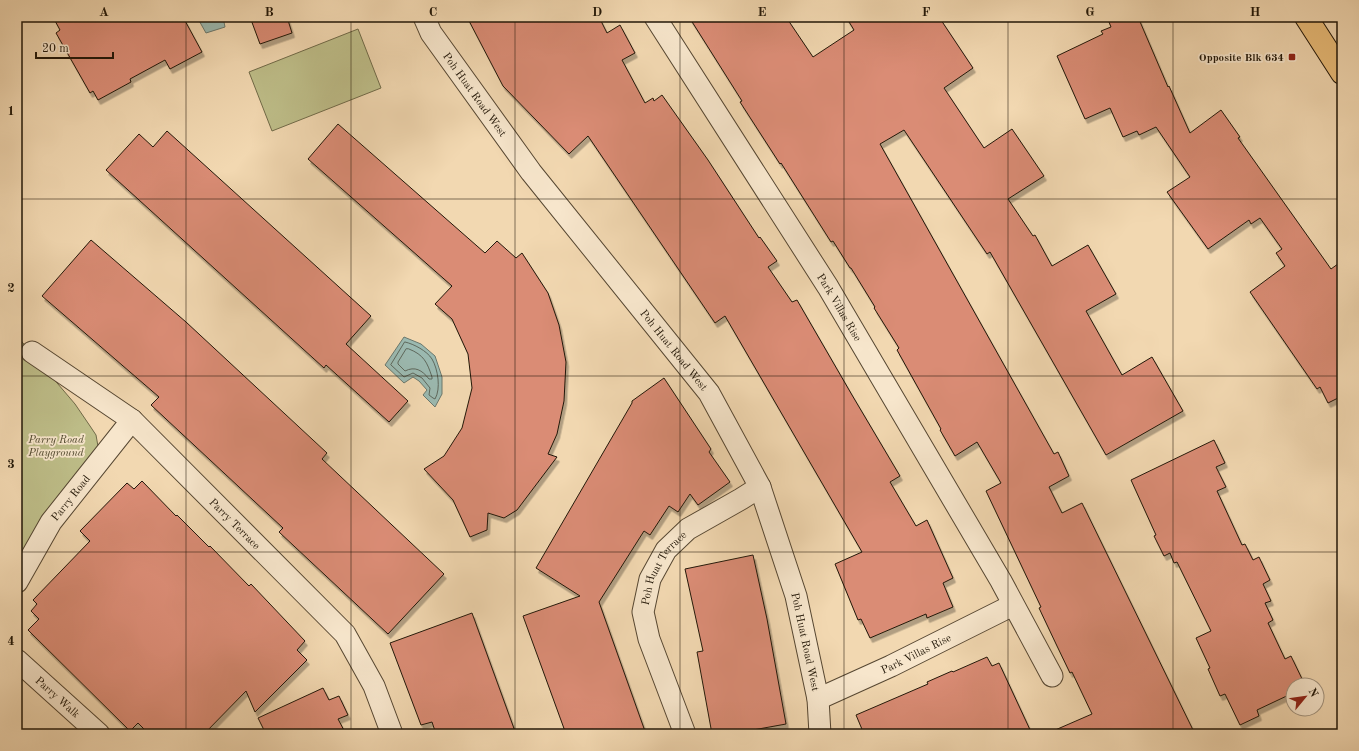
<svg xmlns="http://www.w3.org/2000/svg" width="1359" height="751" font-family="'Old Standard TT',serif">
<defs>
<filter id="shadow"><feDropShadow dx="2.5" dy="4.5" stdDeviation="0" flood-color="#0004"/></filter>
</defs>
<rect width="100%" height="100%" fill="#f2d8b1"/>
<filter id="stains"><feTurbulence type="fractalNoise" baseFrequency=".005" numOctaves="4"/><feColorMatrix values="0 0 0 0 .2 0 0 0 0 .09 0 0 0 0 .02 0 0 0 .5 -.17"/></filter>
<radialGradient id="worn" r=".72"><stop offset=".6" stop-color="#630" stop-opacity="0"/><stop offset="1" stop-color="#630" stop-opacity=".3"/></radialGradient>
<g fill="#bebe89" stroke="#706a48">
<polygon points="358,29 381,88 272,131 249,72"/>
<polygon points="17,336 75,404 90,426 96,435 99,452 17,577"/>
</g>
<g fill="#9bb9b0" stroke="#6b786d">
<polygon points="197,17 223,17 225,27 206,33"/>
<polygon points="404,337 421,344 435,356 442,377 442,394 435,407 423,395 427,390 419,381 413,377 404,383 385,365"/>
</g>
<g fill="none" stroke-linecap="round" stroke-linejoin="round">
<g stroke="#5e685c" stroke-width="1">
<path d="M405,342C414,344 427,351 432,359C438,369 441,389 435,399L433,398L429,395L430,388L422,378L413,373L404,377L391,365Z"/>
<path d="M409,349C424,355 427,362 432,377V379H429C422,370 415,366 405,371L398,364V362L406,349Z"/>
</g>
</g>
<g fill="#da8c75" stroke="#221708" filter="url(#shadow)">
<polygon points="53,17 183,17 202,52 170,69 165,60 130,79 131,82 98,100 93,91 90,93 56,33 60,30"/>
<polygon points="250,17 287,17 292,33 260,44"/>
<polygon points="467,17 599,17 607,33 620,25 635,53 622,60 645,103 653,98 654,101 662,95 708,160 759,238 760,237 777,261 768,267 792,302 797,300 852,395 900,476 890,482 916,526 927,520 953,578 943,583 953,607 927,618 926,614 870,638 861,619 858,620 835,564 862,552 725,316 715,323 588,136 569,154 503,86"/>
<polygon points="689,17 786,17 813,57 854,30 846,17 939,17 973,68 944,88 984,148 1012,129 1044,176 1008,199 1033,236 1035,235 1052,266 1088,245 1116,294 1086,311 1122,375 1152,357 1183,411 1106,455 990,252 987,254 904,130 880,144 1054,454 1058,452 1069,476 1049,487 1062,513 1082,503 1195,734 1046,734 1092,714 1072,672 1070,673 1057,646 1039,608 1041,607 986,491 1001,483 977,442 955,456 940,430 941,429 897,350 899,348 874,308 875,307 851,268 850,268 833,241 831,242 781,163 780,164 740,102 742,101"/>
<polygon points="1107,17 1138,17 1168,87 1169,86 1190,133 1221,110 1240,137 1238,138 1331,269 1342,261 1342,396 1328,403 1320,387 1317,389 1250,292 1285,266 1276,253 1282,249 1260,218 1251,224 1249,220 1208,249 1167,192 1190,177 1156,127 1139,135 1137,131 1123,137 1110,108 1085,119 1057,56 1103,34 1101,31 1111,27"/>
<polygon points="338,124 485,253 497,241 516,258 522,253 548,293 559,325 566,362 564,401 557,434 548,454 557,457 517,510 504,518 488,513 487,530 470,537 453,500 424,469 444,456 462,428 472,388 468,354 452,319 435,304 452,286 308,159"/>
<polygon points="167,131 371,316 346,344 408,401 389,422 326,365 324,368 106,170 139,134 153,147"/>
<polygon points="91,240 186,322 327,453 322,459 444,574 388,634 279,532 283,528 151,405 159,397 42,296"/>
<polygon points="664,378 711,449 709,452 730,482 698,505 690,494 678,512 669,506 650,535 644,531 599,602 646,734 566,734 523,616 580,596 536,568 632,403 632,401"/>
<polygon points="1214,440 1225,463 1216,467 1226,487 1217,491 1242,545 1245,544 1253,560 1259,557 1270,580 1263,584 1271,601 1265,603 1273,620 1268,623 1285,659 1291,656 1305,685 1293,685 1293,693 1257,710 1259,716 1240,725 1225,694 1220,696 1208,669 1210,668 1196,638 1211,631 1177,562 1174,563 1170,553 1164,556 1154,536 1156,535 1131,480"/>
<polygon points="142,481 176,516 177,515 209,547 210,546 249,586 251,584 305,641 297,650 307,660 255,712 246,691 204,734 149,734 138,723 130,731 28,630 39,619 31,611 37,604 33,600 90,541 80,531 127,483 134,489"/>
<polygon points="753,555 767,619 786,724 731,734 712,734 697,652 703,651 685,569"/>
<polygon points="472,613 516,734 436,734 432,722 421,725 390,643"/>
<polygon points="987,657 992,666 999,663 1032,734 864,734 856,715 928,684 927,682 952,671 953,672"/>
<polygon points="323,688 329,700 339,696 348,715 338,719 346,734 266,734 258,718"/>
</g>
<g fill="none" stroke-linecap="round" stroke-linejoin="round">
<defs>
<g id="street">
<path id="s1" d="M424,17L431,33L531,172L709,393L760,487L796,596L818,699L820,734"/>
<path id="s2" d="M655,17L828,287L1001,581L1052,676"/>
<path id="s3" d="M32,352L132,420L345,634L374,686L392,734"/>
<path id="s4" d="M17,582L51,522L132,420"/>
<path id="s5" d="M17,660L99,734"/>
<path id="s6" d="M818,699L891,666L1013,605"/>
<path id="s7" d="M685,734L649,639L643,612L650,579L666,550L688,529L741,499L760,487"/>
</g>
<polyline id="highway" points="1306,17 1342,73"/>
</defs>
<use href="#street" stroke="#564732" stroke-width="23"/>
<use href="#highway" stroke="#221708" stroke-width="24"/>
<use href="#street" stroke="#f7e6cc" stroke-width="21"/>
<use href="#highway" stroke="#e9bc78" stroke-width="22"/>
</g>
<path fill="none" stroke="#221708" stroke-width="1" stroke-opacity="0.55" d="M186,17V734M351,17V734M515,17V734M680,17V734M844,17V734M1008,17V734M1173,17V734M17,199H1342M17,376H1342M17,552H1342"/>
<rect fill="#8f2418" stroke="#f7e6cc" stroke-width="1.5" x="1288" y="53" width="8" height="8" rx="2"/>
<g text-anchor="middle" stroke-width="3.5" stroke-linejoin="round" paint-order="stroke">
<g font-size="11" font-weight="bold" fill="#221708" stroke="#f7e6cc" text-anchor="end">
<text x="1284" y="61">Opposite Blk 634</text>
</g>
<g font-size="11" fill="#221708" stroke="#f7e6cc">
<text dy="4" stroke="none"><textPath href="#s1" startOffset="93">Poh Huat Road West</textPath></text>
<text dy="4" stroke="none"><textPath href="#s2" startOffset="344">Park Villas Rise</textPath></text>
<text dy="4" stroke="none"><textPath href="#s1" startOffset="417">Poh Huat Road West</textPath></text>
<text dy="4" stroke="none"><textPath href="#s4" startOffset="100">Parry Road</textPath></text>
<text dy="4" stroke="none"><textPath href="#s3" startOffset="267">Parry Terrace</textPath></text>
<text dy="4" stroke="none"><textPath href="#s7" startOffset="179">Poh Huat Terrace</textPath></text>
<text dy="4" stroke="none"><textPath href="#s1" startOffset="741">Poh Huat Road West</textPath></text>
<text dy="4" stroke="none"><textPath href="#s6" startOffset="108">Park Villas Rise</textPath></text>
<text dy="4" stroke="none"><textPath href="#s5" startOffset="55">Parry Walk</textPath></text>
</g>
<g font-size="11" font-style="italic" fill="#51492f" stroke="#f7e6cc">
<text x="56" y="443">Parry Road<tspan x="56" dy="13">Playground</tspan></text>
</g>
</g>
<rect width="1359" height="751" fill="none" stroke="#f2d8b1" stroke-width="44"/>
<g transform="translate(1305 697) rotate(61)"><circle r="19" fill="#f7e6cc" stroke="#a2937e"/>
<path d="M0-3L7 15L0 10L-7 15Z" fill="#8f2418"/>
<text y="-6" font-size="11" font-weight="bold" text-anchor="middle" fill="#221708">N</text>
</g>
<path d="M36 52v6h77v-6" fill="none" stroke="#221708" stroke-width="2"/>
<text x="42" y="52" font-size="12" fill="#221708" stroke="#f7e6cc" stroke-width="3" paint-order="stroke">20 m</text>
<rect x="22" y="22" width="1315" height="707" fill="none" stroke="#221708" stroke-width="1.5"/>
<g font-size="13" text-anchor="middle" font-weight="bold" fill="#221708">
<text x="104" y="16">A</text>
<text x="269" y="16">B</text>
<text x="433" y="16">C</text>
<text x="597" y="16">D</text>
<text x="762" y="16">E</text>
<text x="926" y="16">F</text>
<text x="1090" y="16">G</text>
<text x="1255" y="16">H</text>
<text x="11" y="115">1</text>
<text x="11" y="292">2</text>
<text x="11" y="468">3</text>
<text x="11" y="645">4</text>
</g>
<rect width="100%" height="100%" filter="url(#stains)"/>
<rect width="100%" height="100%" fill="url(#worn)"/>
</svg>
